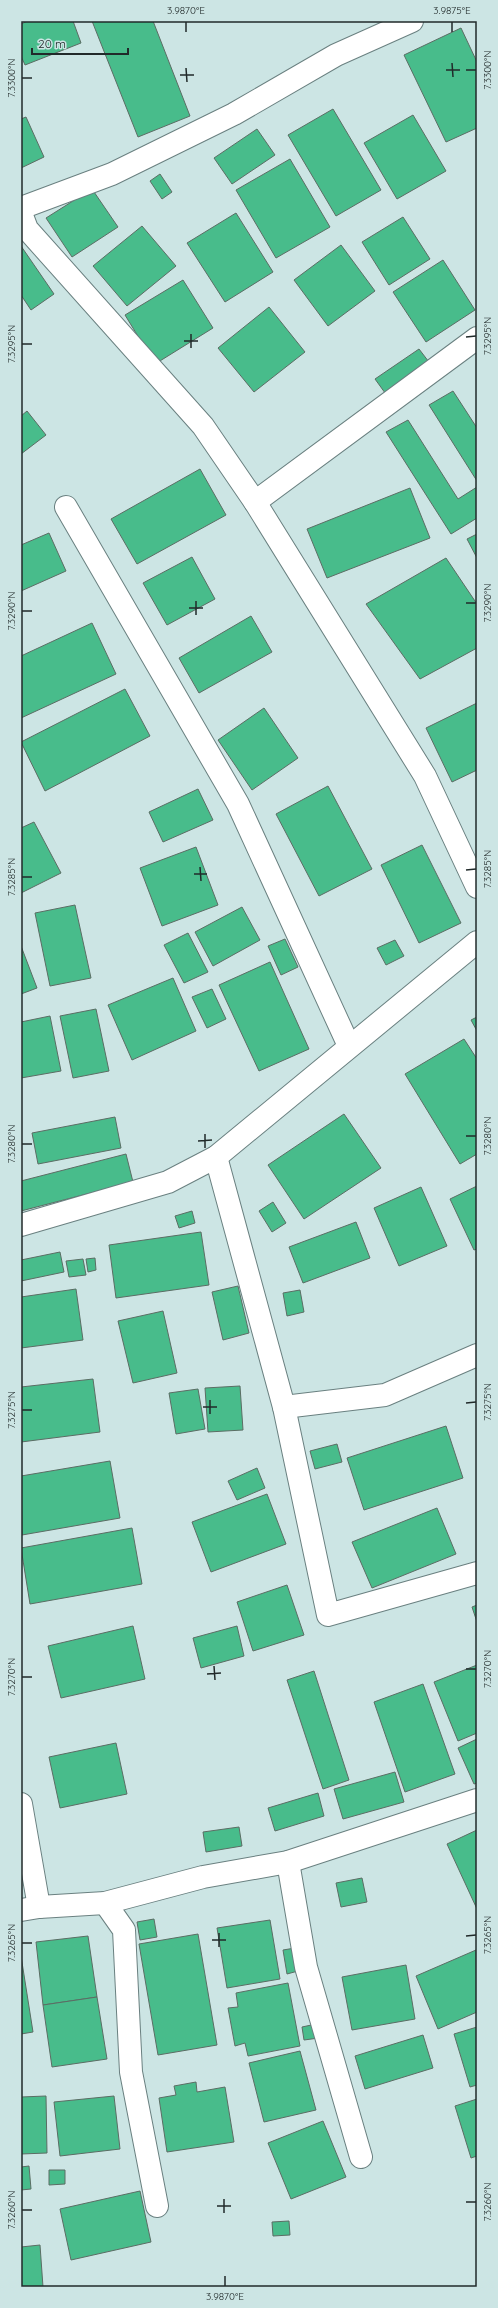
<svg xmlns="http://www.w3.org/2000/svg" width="498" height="2308" font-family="Quicksand,sans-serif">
<rect width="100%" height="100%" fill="#cce5e4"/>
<g fill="#48bc8b" stroke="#5b6d64">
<polygon points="28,21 73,21 81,43 25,65 21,56 21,24"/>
<polygon points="92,21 153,21 190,116 138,137"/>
<polygon points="461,28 477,62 477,128 446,142 404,55"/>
<polygon points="333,109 381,190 336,216 288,135"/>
<polygon points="413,115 446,171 397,199 364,143"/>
<polygon points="26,117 44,157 21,168 21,119"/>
<polygon points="257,129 275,155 232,184 214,158"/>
<polygon points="290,159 330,227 276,258 236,190"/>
<polygon points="160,174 172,192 162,199 150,181"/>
<polygon points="92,189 118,227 72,257 46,218"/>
<polygon points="236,213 273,272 225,302 187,243"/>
<polygon points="403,217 430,259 389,285 362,242"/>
<polygon points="142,226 176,266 127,306 93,266"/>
<polygon points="341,245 375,291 328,326 294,280"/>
<polygon points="21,246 54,294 31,310 21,295"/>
<polygon points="443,260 475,310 426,342 393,292"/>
<polygon points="183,280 213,328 155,364 125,315"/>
<polygon points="269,307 305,352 254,392 218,348"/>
<polygon points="419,349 432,366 388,397 375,379"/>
<polygon points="453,391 477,428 477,481 429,405"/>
<polygon points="27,411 46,435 21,454 21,416"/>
<polygon points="408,420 458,499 477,487 477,518 451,534 386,432"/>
<polygon points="200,469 226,515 137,564 111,519"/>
<polygon points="410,488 430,538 327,578 307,529"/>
<polygon points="49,533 66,571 21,591 21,545"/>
<polygon points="477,534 477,558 467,539"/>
<polygon points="192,557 215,599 167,625 143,583"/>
<polygon points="446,558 477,604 477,648 420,679 366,604"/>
<polygon points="251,616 272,652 199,693 179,658"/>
<polygon points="92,623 116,674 21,718 21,656"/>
<polygon points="125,689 150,736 45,791 21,742"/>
<polygon points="477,703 477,770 452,782 426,728"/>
<polygon points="264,708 298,758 252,790 218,740"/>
<polygon points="328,786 372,869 319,896 276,814"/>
<polygon points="198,789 213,820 163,842 149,812"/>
<polygon points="34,822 61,873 21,893 21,828"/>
<polygon points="422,845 461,923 419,943 381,865"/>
<polygon points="196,847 218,905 162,926 140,868"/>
<polygon points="75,905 91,978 50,986 35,913"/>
<polygon points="242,907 260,940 213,966 195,932"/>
<polygon points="188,933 208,972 184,983 164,945"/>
<polygon points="285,939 298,967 281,975 268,946"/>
<polygon points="395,940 404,956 386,965 377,948"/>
<polygon points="21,946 37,988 21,994"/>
<polygon points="270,962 309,1049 259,1071 219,985"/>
<polygon points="173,978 196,1031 132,1060 108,1005"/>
<polygon points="212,989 226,1019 207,1028 192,997"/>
<polygon points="96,1009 109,1071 73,1078 60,1016"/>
<polygon points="50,1016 61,1071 21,1078 21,1022"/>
<polygon points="477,1017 477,1031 471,1020"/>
<polygon points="464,1039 477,1059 477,1154 460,1164 405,1074"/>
<polygon points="344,1114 381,1168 304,1219 268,1165"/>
<polygon points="115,1117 121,1148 38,1164 32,1133"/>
<polygon points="126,1154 133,1182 21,1211 21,1181"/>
<polygon points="477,1186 477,1249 474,1250 450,1199"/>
<polygon points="421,1187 447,1246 399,1266 374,1208"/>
<polygon points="273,1202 286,1223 272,1232 259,1211"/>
<polygon points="192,1211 195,1223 179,1228 175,1216"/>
<polygon points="356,1222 370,1258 303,1283 289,1247"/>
<polygon points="201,1232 209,1285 116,1298 109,1245"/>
<polygon points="60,1252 64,1272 21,1281 21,1260"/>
<polygon points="95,1258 96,1270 88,1272 86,1259"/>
<polygon points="83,1259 86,1275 69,1277 66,1261"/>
<polygon points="238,1286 249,1333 223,1340 212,1292"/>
<polygon points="76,1289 83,1340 21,1348 21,1297"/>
<polygon points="300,1290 304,1312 287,1316 283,1293"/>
<polygon points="163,1311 177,1373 133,1383 118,1321"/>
<polygon points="93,1379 100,1432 21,1442 21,1387"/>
<polygon points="240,1386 243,1430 208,1432 205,1388"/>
<polygon points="198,1389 205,1429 176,1434 169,1393"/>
<polygon points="446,1426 463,1478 364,1510 347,1458"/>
<polygon points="337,1444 342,1462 315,1469 310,1451"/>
<polygon points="110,1461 120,1518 22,1535 21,1476"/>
<polygon points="257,1468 265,1488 237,1500 228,1481"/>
<polygon points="267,1494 286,1544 211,1572 192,1522"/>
<polygon points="437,1508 456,1554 372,1588 352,1542"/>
<polygon points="132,1528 142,1584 30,1604 21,1548"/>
<polygon points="287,1585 304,1635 253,1651 237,1602"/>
<polygon points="477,1605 477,1622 472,1607"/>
<polygon points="133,1626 145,1679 61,1698 48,1646"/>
<polygon points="237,1626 244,1656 201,1668 193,1638"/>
<polygon points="477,1665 477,1733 458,1741 434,1682"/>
<polygon points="314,1671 349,1780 323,1789 287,1680"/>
<polygon points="423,1684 455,1774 405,1792 374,1702"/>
<polygon points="477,1739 477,1783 474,1784 458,1748"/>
<polygon points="116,1743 127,1794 60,1808 49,1757"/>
<polygon points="395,1772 404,1802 343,1819 334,1789"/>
<polygon points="318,1793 324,1816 275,1831 268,1808"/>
<polygon points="239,1827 242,1846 206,1852 203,1832"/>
<polygon points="477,1830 477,1909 447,1844"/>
<polygon points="362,1878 367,1902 341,1907 336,1883"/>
<polygon points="154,1919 157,1937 140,1940 137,1922"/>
<polygon points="270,1920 280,1979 227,1988 217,1928"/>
<polygon points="198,1934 217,2045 158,2055 139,1944"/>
<polygon points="88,1936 97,1997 43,2005 36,1942"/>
<polygon points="295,1948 298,1971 287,1974 283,1950"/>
<polygon points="476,1950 477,2012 438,2029 416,1976"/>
<polygon points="21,1956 33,2032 21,2034"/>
<polygon points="406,1965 415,2019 352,2030 342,1977"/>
<polygon points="288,1983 300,2046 248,2056 245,2043 235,2046 228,2008 238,2007 236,1993"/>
<polygon points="97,1997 107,2059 52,2067 43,2005"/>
<polygon points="316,2024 319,2038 304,2040 302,2027"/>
<polygon points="477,2027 477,2085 470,2087 454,2034"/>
<polygon points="423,2035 433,2068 365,2089 355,2056"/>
<polygon points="300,2051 316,2110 264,2122 249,2063"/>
<polygon points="196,2082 197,2092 225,2087 234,2142 167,2152 159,2098 176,2095 174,2086"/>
<polygon points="46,2096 47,2153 21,2154 21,2097"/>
<polygon points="114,2096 120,2149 60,2156 54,2102"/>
<polygon points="477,2099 477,2156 471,2158 455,2106"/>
<polygon points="323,2121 346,2177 291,2199 268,2143"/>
<polygon points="29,2166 31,2189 21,2190 21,2167"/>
<polygon points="49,2170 65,2170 65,2184 49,2185"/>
<polygon points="140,2191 151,2242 71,2260 60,2209"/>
<polygon points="289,2221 290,2235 273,2236 272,2222"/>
<polygon points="40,2245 43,2287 21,2287 21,2247"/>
</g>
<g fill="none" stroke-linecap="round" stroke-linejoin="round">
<defs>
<g id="street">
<polyline points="21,208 112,174 234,114 336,55 412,21"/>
<polyline points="21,213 27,229 203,426 255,502 425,776 477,887"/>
<polyline points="255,502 477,338"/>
<polyline points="66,507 238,804 349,1046"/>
<polyline points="216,1157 284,1407 328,1615 477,1573"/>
<polyline points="21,1225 168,1182 216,1157 477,942"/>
<polyline points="284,1407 385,1395 477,1355"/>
<polyline points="21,1804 39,1907"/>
<polyline points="288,1862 306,1967 361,2157"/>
<polyline points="105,1903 124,1930 131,2072 157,2206"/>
<polyline points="21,1910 39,1907 105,1903 203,1877 288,1862 477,1800"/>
</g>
</defs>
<use href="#street" stroke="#6a8080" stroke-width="24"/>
<use href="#street" stroke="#fff" stroke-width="22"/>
</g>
<path fill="none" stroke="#212a2a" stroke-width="1.5" d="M186,22V32M452,22V32M452,63L453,77M186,68L187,82M446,70H460M466,70H476M180,75H194M22,78H32M191,334V348M466,337L476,336M184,341H198M22,344H32M196,601V615M466,603H476M189,608H203M22,611H32M200,867L201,881M466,870L476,869M194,874H207M22,877H32M205,1134V1148M466,1136H476M198,1141L212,1140M22,1144H32M210,1400V1414M466,1403L476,1402M203,1407H217M22,1410H32M214,1666L215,1680M466,1669H476M207,1674L221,1673M22,1677H32M219,1933V1947M466,1936L476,1935M212,1940H226M22,1943H32M224,2199V2213M466,2202H476M217,2206H231M22,2210H32M225,2276V2286"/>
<rect width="498" height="2308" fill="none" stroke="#cce5e4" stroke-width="44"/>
<path d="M32 48v6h96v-6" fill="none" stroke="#212a2a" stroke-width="2"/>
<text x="38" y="48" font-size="12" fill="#212a2a" stroke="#cce5e4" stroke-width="3" paint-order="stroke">20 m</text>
<rect x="22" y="22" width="454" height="2264" fill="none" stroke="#212a2a" stroke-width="1.5"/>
<g font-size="10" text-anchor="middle" fill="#212a2a">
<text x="186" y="14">3.9870°E</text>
<text x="452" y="14">3.9875°E</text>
<text transform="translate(487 70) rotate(-90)" y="4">7.3300°N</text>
<text transform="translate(11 78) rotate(-90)" y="4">7.3300°N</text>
<text transform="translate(487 336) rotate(-90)" y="4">7.3295°N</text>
<text transform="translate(11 344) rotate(-90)" y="4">7.3295°N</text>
<text transform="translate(487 603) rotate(-90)" y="4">7.3290°N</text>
<text transform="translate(11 611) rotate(-90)" y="4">7.3290°N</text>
<text transform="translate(487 869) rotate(-90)" y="4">7.3285°N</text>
<text transform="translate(11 877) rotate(-90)" y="4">7.3285°N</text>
<text transform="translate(487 1136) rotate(-90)" y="4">7.3280°N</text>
<text transform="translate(11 1144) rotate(-90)" y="4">7.3280°N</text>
<text transform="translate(487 1402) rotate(-90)" y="4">7.3275°N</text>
<text transform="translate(11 1410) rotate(-90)" y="4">7.3275°N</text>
<text transform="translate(487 1669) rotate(-90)" y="4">7.3270°N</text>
<text transform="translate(11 1677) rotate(-90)" y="4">7.3270°N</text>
<text transform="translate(487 1935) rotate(-90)" y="4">7.3265°N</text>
<text transform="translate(11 1943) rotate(-90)" y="4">7.3265°N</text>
<text transform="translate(487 2202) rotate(-90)" y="4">7.3260°N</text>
<text transform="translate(11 2210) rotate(-90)" y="4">7.3260°N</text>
<text x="225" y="2300">3.9870°E</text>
</g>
</svg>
